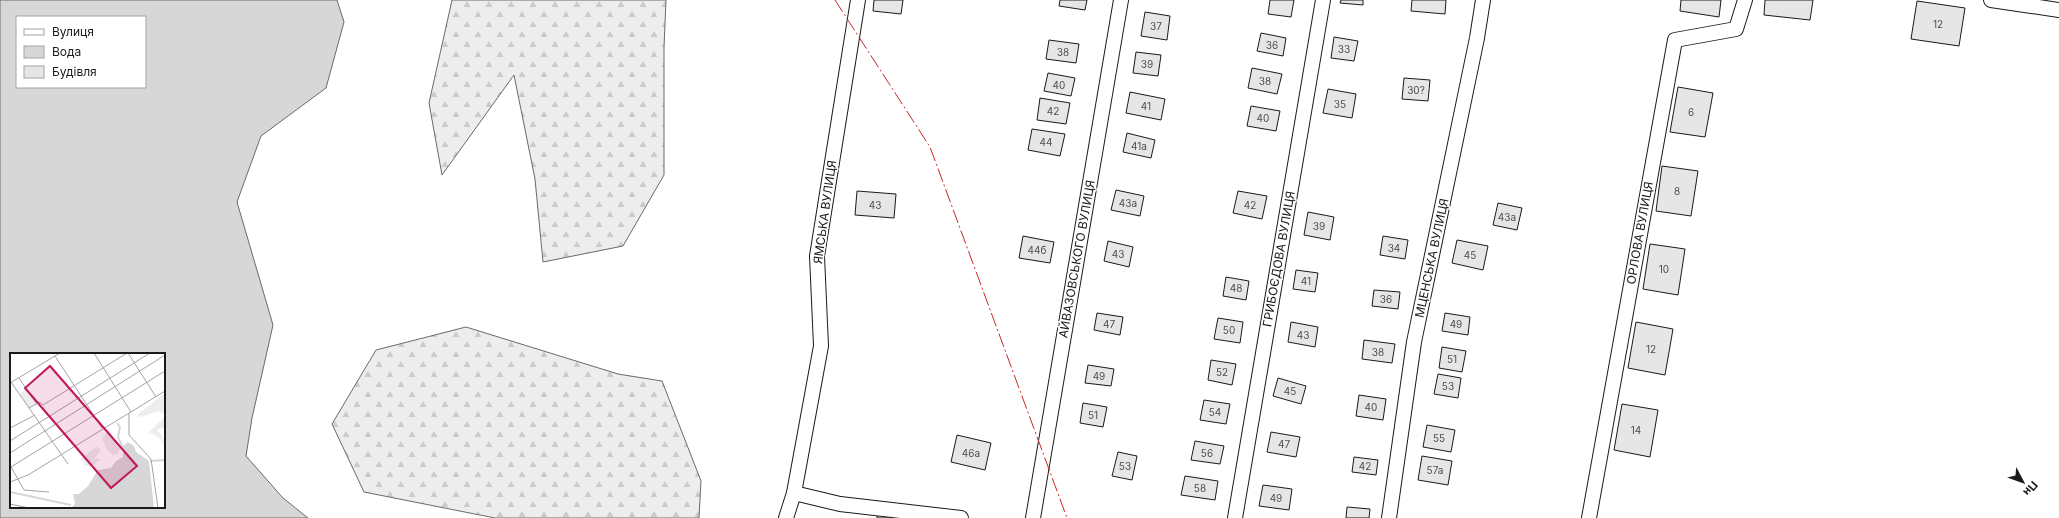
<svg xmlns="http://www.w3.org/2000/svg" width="2059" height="518" font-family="Inter,sans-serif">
<defs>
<pattern id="forest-firs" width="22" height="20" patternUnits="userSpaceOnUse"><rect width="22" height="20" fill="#ededed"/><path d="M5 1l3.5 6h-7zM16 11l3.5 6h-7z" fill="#cbcbcb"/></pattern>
</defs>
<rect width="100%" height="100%" fill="#fff"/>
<g fill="url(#forest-firs)" stroke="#6a6a6a">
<polygon points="452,0 666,0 664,48 664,175 623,246 543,262 535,179 514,75 442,175 429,103"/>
<polygon points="466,327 618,374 662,381 701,481 699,518 495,518 364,492 332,424 376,350"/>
</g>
<path fill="#d7d7d7" stroke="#6a6a6a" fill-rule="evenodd" d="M0,0H337L344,22L326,88L261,136L237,202L273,325L252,418L246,456L283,498L308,518H0ZM17,17H145V87H17ZM11,354H164V507H11Z"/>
<g fill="#e6e6e6" stroke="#1a1a1a">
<polygon points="874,0 903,0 901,14 873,11"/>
<polygon points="1060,0 1087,0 1085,10 1059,6"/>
<polygon points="1270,0 1294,0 1291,17 1268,14"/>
<polygon points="1341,0 1363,0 1363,5 1340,3"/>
<polygon points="1412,0 1446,0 1445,14 1411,11"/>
<polygon points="1681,0 1721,0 1719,17 1680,11"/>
<polygon points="1765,0 1813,0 1810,20 1764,15"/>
<polygon points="1917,1 1965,8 1959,46 1911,39"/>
<polygon points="1145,12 1170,16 1167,40 1141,36"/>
<polygon points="1261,33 1286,38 1283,56 1257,51"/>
<polygon points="1334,37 1358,41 1354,61 1331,58"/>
<polygon points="1049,40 1079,44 1076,63 1046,59"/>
<polygon points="1136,52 1161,55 1158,76 1133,73"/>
<polygon points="1252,68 1282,74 1277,94 1248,88"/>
<polygon points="1048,73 1075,78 1071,96 1044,91"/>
<polygon points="1404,78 1430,80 1428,101 1402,99"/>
<polygon points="1678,87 1713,93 1705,137 1670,132"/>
<polygon points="1328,89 1356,94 1352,118 1323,113"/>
<polygon points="1130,92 1165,99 1161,120 1126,113"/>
<polygon points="1040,98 1070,103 1066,124 1037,120"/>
<polygon points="1251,106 1280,111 1276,131 1247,126"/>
<polygon points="1032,129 1065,134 1060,156 1028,150"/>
<polygon points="1127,133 1155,140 1151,158 1123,152"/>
<polygon points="1662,166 1698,171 1691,216 1656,211"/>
<polygon points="1116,190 1144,196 1140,216 1111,210"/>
<polygon points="857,191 896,194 894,218 855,215"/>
<polygon points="1238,191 1267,196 1262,219 1233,213"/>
<polygon points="1498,203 1522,208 1517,230 1493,225"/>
<polygon points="1308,212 1334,217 1330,240 1304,235"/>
<polygon points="1023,236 1054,242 1050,263 1019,258"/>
<polygon points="1383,236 1408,240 1405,259 1380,255"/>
<polygon points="1457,240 1488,246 1483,270 1452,263"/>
<polygon points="1108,241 1133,247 1129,267 1104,261"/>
<polygon points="1650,244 1685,249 1678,295 1643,289"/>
<polygon points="1296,270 1318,273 1315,292 1293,289"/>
<polygon points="1226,277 1249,281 1246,300 1223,296"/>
<polygon points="1374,290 1400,292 1398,309 1372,306"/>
<polygon points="1097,313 1123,317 1120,335 1094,330"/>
<polygon points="1445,313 1470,317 1468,335 1442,331"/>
<polygon points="1218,318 1243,322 1240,343 1214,339"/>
<polygon points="1291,322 1318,327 1315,347 1288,342"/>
<polygon points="1636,322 1673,329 1665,375 1628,368"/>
<polygon points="1364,340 1395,344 1392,363 1362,359"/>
<polygon points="1442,347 1466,351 1462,372 1439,368"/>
<polygon points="1211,360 1236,364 1232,385 1208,380"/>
<polygon points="1088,365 1114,369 1111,386 1085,383"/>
<polygon points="1438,374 1461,378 1458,398 1434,394"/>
<polygon points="1278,378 1306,386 1301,404 1273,396"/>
<polygon points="1359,395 1386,399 1383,420 1356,416"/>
<polygon points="1204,400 1230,404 1226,424 1200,420"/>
<polygon points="1083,403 1107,407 1103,427 1080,423"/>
<polygon points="1622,404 1658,410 1650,457 1614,450"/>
<polygon points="1427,425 1455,430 1451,452 1423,447"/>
<polygon points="1271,432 1300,437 1296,457 1267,452"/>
<polygon points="957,435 991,443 985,470 951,462"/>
<polygon points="1195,441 1224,446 1220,464 1191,460"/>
<polygon points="1118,452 1137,456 1132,480 1112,476"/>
<polygon points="1422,456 1452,461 1448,485 1418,480"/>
<polygon points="1354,457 1378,460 1376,475 1352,472"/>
<polygon points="1185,476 1218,481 1215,500 1181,495"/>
<polygon points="1263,485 1292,489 1289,510 1259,506"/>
<polygon points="1347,507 1370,509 1369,518 1346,518"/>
<polygon points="878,510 900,514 899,518 877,518"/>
</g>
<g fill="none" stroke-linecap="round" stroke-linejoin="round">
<defs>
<g id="minor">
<polyline points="1991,0 2059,10"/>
<polyline points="794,493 840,504 961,518"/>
<polyline points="786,518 794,493 821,346 817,256 858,0"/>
<polyline points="1033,518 1121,0"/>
<polyline points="1235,518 1323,0"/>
<polyline points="1389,518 1414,342 1477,38 1483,0"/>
<polyline points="1589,518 1675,40 1736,29 1745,0"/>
</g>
</defs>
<use href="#minor" stroke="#1a1a1a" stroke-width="16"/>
<use href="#minor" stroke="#fff" stroke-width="14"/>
<polyline stroke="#c62828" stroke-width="1" stroke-dasharray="14 3 2 3" stroke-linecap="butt" points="835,0 930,147 1067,518"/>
</g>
<g text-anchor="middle" stroke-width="3" stroke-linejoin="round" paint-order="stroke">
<g font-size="10" fill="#4d4d4d">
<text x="1938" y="28">12</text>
<text x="1156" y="30">37</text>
<text x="1272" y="49">36</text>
<text x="1344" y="53">33</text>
<text x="1063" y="56">38</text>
<text x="1147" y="68">39</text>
<text x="1265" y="85">38</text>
<text x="1059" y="89">40</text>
<text x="1416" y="94">30?</text>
<text x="1340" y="108">35</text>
<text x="1146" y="110">41</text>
<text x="1053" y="115">42</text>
<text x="1691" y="116">6</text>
<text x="1263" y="122">40</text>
<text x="1046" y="146">44</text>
<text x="1139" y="150">41а</text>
<text x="1677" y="195">8</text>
<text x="1128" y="207">43а</text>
<text x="875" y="209">43</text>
<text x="1250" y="209">42</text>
<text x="1507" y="221">43а</text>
<text x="1319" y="230">39</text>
<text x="1394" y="252">34</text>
<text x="1037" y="254">44б</text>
<text x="1118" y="258">43</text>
<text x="1470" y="259">45</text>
<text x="1664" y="273">10</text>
<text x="1306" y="285">41</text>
<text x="1236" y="292">48</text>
<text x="1386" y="303">36</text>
<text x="1109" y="328">47</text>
<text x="1456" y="328">49</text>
<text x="1229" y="334">50</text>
<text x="1303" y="339">43</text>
<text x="1651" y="353">12</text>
<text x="1378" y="356">38</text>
<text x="1452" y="363">51</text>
<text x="1222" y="376">52</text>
<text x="1099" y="380">49</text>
<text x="1448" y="390">53</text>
<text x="1290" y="395">45</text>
<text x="1371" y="411">40</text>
<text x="1215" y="416">54</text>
<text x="1093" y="419">51</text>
<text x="1636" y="434">14</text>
<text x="1439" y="442">55</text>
<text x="1284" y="448">47</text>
<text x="971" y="457">46а</text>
<text x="1207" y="457">56</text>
<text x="1125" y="470">53</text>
<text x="1365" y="470">42</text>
<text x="1435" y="474">57а</text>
<text x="1200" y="492">58</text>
<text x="1276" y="502">49</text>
</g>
<g font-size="12" fill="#1a1a1a" stroke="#fff">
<text transform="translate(825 212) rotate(-82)" y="4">ЯМСЬКА ВУЛИЦЯ</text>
<text transform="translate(1640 233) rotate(-80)" y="4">ОРЛОВА ВУЛИЦЯ</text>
<text transform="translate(1432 258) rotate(-78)" y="4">МЦЕНСЬКА ВУЛИЦЯ</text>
<text transform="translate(1077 259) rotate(-80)" y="4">АЙВАЗОВСЬКОГО ВУЛИЦЯ</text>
<text transform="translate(1279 259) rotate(-80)" y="4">ГРИБОЄДОВА ВУЛИЦЯ</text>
</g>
</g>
<g transform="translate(10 353)">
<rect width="155" height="155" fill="#fff"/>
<path d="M155,40V61L148,58L131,64L127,62ZM155,64V74L147,77L152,83L155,95L150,85L139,79ZM99,77L110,96L108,101L103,102L98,98L92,86ZM87,94L91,97L84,106H91L81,114L74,112V108L69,106Z" fill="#ededed"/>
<path d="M16,36L26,51L19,55L9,41Z" fill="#ededed"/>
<path d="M118,89L124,93L126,99L139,108L144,155H61L65,151L63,141H69L78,133L88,117L101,115L106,108L113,104V93Z" fill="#d7d7d7"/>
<path fill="none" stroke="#d7d7d7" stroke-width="2" d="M107,70L110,74L108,84L114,96M140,108L155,107M0,139L61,152"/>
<path fill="none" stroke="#a3a3a3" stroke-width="1" d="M84,0L121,59M118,0L146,44M45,3L92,75M9,25L26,50M1,29L58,111M0,30L50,0M19,55L30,49L33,52L117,0M119,60V82L141,106L148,155M0,75L25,62M0,88L140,0M0,100L155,2M0,112L14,137L39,139M1,114L155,18M0,129L18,122L155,38M0,151L19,155"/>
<path fill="#c2185b" fill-opacity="0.15" stroke="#c2185b" stroke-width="2" d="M40,13L127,113L101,135L15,35Z"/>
<rect width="155" height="155" fill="none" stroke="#1a1a1a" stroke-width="2"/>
</g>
<rect x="16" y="16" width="130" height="72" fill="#ffffff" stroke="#a3a3a3"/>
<rect x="24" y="29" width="20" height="6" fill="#ffffff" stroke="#a3a3a3"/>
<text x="52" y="36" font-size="12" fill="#1a1a1a">Вулиця</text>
<rect x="24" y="46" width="20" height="12" fill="#d7d7d7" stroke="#a3a3a3"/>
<text x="52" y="56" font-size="12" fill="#1a1a1a">Вода</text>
<rect x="24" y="66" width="20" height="12" fill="#e6e6e6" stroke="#a3a3a3"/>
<text x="52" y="76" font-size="12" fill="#1a1a1a">Будівля</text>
<g transform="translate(2023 482) rotate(131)" stroke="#ffffff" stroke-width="3" paint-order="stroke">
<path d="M0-3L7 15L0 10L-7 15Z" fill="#1a1a1a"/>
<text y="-6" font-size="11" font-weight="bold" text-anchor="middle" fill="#1a1a1a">Пн</text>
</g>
</svg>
